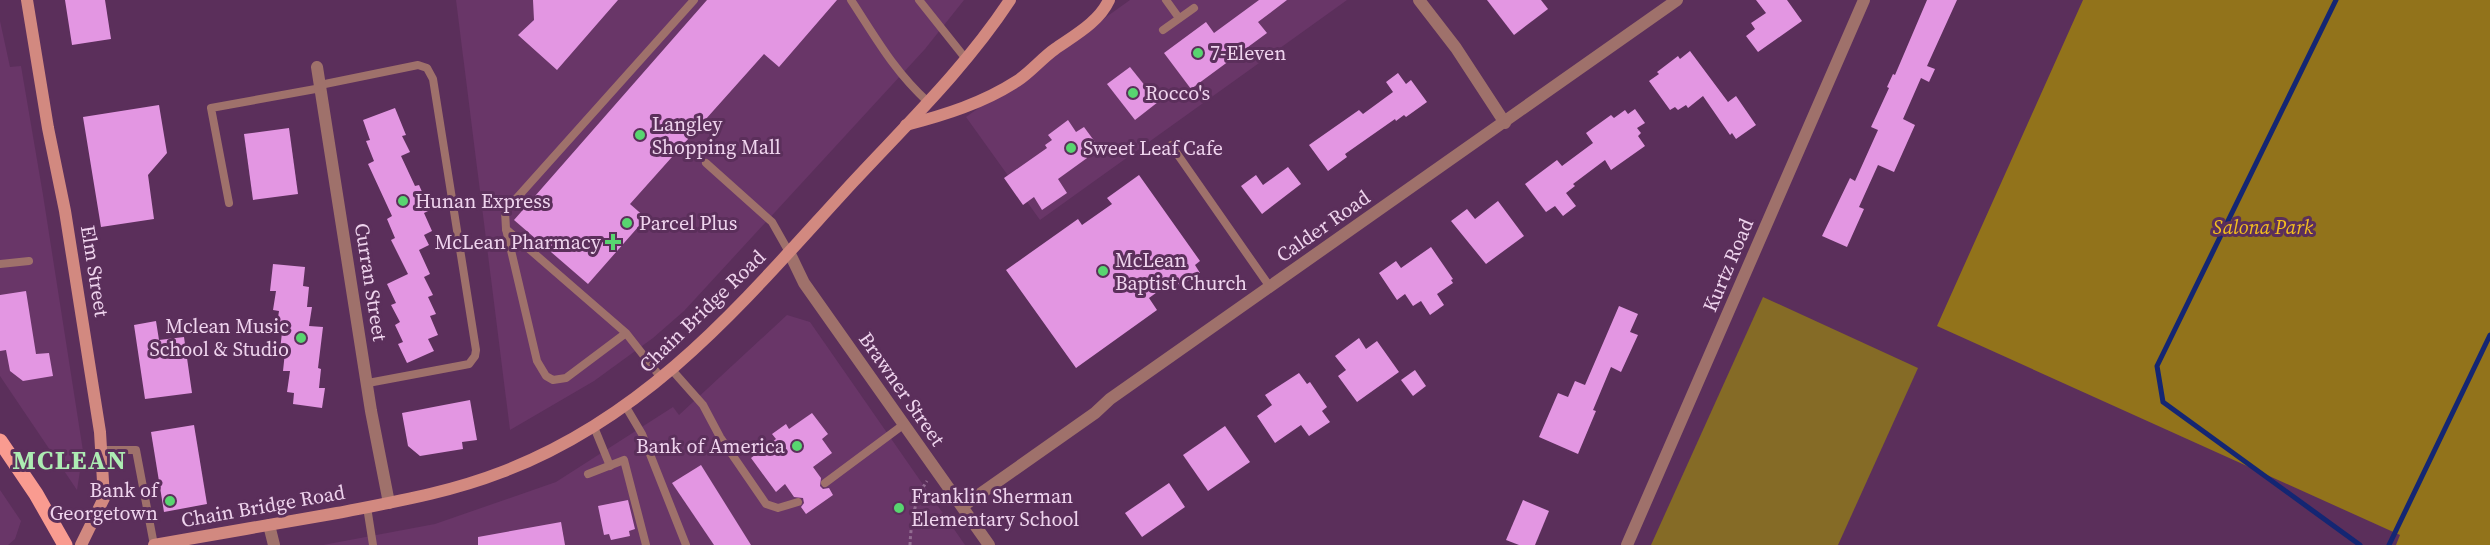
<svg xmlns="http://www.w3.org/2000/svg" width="2490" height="545" font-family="'Source Serif 4',serif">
<rect width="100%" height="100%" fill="#5b2f5b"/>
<g fill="#693668">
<polygon points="456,0 964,0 925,49 684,311 653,338 594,381 510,430"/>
<polygon points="1130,0 1347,0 1040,220 966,117"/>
<polygon points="0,21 10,67 21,66 43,195 83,451 77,490 0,376"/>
<polygon points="787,315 810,322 965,545 323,545 435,524 556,482 673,407 679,415"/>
<polygon points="0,490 21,521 15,539 8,545 0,545"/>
</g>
<polygon fill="#856b26" points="1763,297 1918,368 1838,545 1651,545"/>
<polygon fill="#92731b" points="2083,0 2490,0 2490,545 2396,545 2400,535 1937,326"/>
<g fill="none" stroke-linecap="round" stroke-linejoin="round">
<g stroke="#142673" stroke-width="5">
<polyline points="2336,0 2157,366 2163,402 2360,545"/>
<polyline points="2389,545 2490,335"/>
</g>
</g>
<g fill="#e396e2">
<polygon points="65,0 105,0 111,39 72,45"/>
<polygon points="533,0 618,0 557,70 518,35 534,20"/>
<polygon points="707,0 837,0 779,67 764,54 630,204 646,218 588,284 514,220"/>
<polygon points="1259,0 1287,0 1258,22 1267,33 1191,89 1164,53 1206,22 1214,33"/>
<polygon points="1487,0 1541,0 1548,9 1514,35"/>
<polygon points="1756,0 1787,0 1802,21 1758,52 1746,36 1755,29 1751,23 1766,13"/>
<polygon points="1927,0 1957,0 1927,66 1935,69 1929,82 1921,78 1903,119 1915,125 1894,172 1878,165 1859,207 1864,209 1847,247 1822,236 1850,178 1855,181 1878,130 1871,127 1889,88 1887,87 1893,74 1895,75"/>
<polygon points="1690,51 1728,102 1736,96 1756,125 1736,139 1732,133 1730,135 1703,96 1688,108 1686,105 1678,110 1675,107 1670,110 1649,81 1659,74 1657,72 1678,56 1680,59"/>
<polygon points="1130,67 1158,102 1135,120 1107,84"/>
<polygon points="1398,73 1406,84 1411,80 1427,102 1406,117 1404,115 1396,121 1395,119 1345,154 1347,157 1328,171 1309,145 1359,110 1363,114 1393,92 1386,82"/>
<polygon points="159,105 167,153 148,175 154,219 101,227 83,117"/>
<polygon points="395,108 406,135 402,136 410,152 401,156 415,186 419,185 430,210 424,213 432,231 424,235 429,245 419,250 430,274 424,277 433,295 428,297 436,314 430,316 438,335 428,339 434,351 407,363 398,344 403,342 395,325 400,322 391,305 396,303 387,284 408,274 391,240 395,238 387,219 392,216 368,164 374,161 366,141 370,140 363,120"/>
<polygon points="1635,109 1645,123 1637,128 1641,133 1638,136 1645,146 1611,170 1605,160 1573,184 1575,186 1566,193 1576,206 1563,216 1555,206 1546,212 1525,184 1557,160 1562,166 1593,143 1586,133 1611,115 1614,118 1625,110 1628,114"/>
<polygon points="1068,120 1076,132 1084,127 1098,146 1092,150 1094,153 1058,179 1067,193 1042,210 1034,197 1023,205 1004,178 1047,148 1045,145 1052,140 1048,135"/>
<polygon points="289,128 298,194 253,200 244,134"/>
<polygon points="1288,167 1301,184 1262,214 1241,186 1256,175 1263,185"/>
<polygon points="1139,175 1200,261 1195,265 1200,273 1180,286 1175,279 1149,298 1157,310 1076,368 1006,270 1078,219 1082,225 1112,204 1107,198"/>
<polygon points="1498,201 1524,236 1486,264 1451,221 1467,209 1475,219"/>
<polygon points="1431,247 1453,279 1451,280 1453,283 1437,294 1444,305 1430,315 1421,301 1413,306 1405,294 1397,300 1379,273 1396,261 1401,268"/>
<polygon points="273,264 305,267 303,286 309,287 307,307 312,307 309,326 323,327 318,368 321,369 319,388 325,388 322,408 293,404 294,393 287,392 290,371 283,371 285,352 280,351 282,332 276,331 279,311 273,310 276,291 270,291"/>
<polygon points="26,291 36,354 49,353 53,376 23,381 10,371 6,350 0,351 0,295"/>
<polygon points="1619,306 1638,314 1630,332 1638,335 1621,372 1611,367 1593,410 1596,411 1578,454 1539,437 1558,393 1568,397 1575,381 1585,385"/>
<polygon points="156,321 159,340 184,337 192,393 145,399 134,325"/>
<polygon points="1359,338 1366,349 1377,341 1399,372 1357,402 1338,376 1346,370 1335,356"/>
<polygon points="1415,370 1426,386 1413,396 1401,380"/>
<polygon points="1299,373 1307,384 1310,382 1327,407 1322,411 1330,422 1309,436 1301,425 1275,443 1257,416 1272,405 1265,395"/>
<polygon points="470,400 477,440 462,442 463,449 420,456 408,446 402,413"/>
<polygon points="812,413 828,434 822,439 832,453 813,467 821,478 820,486 823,489 829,488 833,495 806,514 801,507 804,503 803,498 794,497 785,484 776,492 751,458 776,439 772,434 786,424 789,429"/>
<polygon points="194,425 207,504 164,512 151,432"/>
<polygon points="1225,426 1250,462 1208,491 1183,455"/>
<polygon points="701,465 751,545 714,545 672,483"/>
<polygon points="1169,483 1185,507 1142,537 1125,513"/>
<polygon points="628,500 635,529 629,531 630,536 611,540 609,534 604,535 598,506"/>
<polygon points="1523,500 1549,511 1535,545 1519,545 1506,540"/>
<polygon points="561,522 565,545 478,545 478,537"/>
</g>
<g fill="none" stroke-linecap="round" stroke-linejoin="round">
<path stroke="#926c91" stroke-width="3" stroke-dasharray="3 3" stroke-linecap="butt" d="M910,545C911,523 914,500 927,481"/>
<g stroke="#9f716b" stroke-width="8">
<path d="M851,0C876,38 894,71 928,102"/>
<polyline points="919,0 966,59"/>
<polyline points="1166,0 1179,18"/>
<polyline points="1163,30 1194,8"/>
<polyline points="320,85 418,65 427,68 433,79 476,350 475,356 469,364 464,365 368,383"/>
<polyline points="1171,145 1270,287"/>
<polyline points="706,163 772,222 789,252"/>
<polyline points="229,203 211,108 321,88"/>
<polyline points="506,229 505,211 694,0"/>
<polyline points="0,264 29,261"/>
<polyline points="626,333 566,378 553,380 546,376 537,361 506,229 626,333 662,379"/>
<polyline points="672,370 703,405 720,437 766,504 778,508 798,502"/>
<polyline points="626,407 642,434 686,545"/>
<polyline points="594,427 610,466"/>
<polyline points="102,450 136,450 154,545"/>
<polyline points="588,474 624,460 646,545"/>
<polyline points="825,483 903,425"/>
<polyline points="367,507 373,545"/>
</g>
<g stroke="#9f716b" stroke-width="12">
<polyline points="1419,0 1456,48 1505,123"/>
<polyline points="317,67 371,411 389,503"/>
<polyline points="789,252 804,283 989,545"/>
<polyline points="963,506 1095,413 1110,399 1677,0"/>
<polyline points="269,525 274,545"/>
<polyline points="1627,545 1864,0"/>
</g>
<g stroke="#d28980" stroke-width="12">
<polyline points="27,0 48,128 65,211 100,432 104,498 81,545"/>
<path d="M906,125C945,115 983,103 1017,81C1031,72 1042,58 1055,49C1075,35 1099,22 1109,0"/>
<path d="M154,545C215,534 276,524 337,513C393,502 448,493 502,472C654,414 747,297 854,181C908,123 966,67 1010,0"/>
</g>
<polyline stroke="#f99b90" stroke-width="15" points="0,441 36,494 65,545"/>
</g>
<g fill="#58d570" stroke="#5b2f5b" stroke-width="2">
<circle cx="1198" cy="53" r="6"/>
<circle cx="1133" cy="93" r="6"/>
<circle cx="640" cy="135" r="6"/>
<circle cx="1071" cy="148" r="6"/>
<circle cx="403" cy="201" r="6"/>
<circle cx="627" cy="223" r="6"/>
<path d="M610 233h6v6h6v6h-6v6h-6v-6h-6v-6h6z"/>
<circle cx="1103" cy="271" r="6"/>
<circle cx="301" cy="338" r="6"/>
<circle cx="797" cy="446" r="6"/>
<circle cx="170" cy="501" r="6"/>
<circle cx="899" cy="508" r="6"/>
</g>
<g text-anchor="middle" stroke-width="6" stroke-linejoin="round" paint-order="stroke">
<g font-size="20" fill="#efd4ee" stroke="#5b2f5b" text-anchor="start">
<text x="1210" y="60">7-Eleven</text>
<text x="1145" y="100">Rocco's</text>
<text x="652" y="131">Langley<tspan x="652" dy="23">Shopping Mall</tspan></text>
<text x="1083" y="155">Sweet Leaf Cafe</text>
<text x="415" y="208">Hunan Express</text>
<text x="639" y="230">Parcel Plus</text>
<text x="601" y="249" text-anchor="end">McLean Pharmacy</text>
<text x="1115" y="267">McLean<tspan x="1115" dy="23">Baptist Church</tspan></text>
<text x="289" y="333" text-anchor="end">Mclean Music<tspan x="289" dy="23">School &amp; Studio</tspan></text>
<text x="785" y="453" text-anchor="end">Bank of America</text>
<text x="158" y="497" text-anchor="end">Bank of<tspan x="158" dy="23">Georgetown</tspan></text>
<text x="911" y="503">Franklin Sherman<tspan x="911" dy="23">Elementary School</tspan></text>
</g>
<g font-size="20" fill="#efd4ee" stroke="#5b2f5b">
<text transform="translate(1323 226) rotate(-35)" y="7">Calder Road</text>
<text transform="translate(1728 265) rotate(-67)" y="7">Kurtz Road</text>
<text transform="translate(95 271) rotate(81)" y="7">Elm Street</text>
<text transform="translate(371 282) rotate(81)" y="7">Curran Street</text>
<text transform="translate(702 311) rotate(-44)" y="7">Chain Bridge Road</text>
<text transform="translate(902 389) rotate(55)" y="7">Brawner Street</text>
<text transform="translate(263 506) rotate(-10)" y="7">Chain Bridge Road</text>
</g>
<g font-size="20" font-style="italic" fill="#f4bf1e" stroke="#5b2f5b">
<text x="2263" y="234">Salona Park</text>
</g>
<g font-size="26" font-weight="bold" letter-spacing="1.5" fill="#adecb3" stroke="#5b2f5b">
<text x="70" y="469">MCLEAN</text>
</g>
</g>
</svg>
